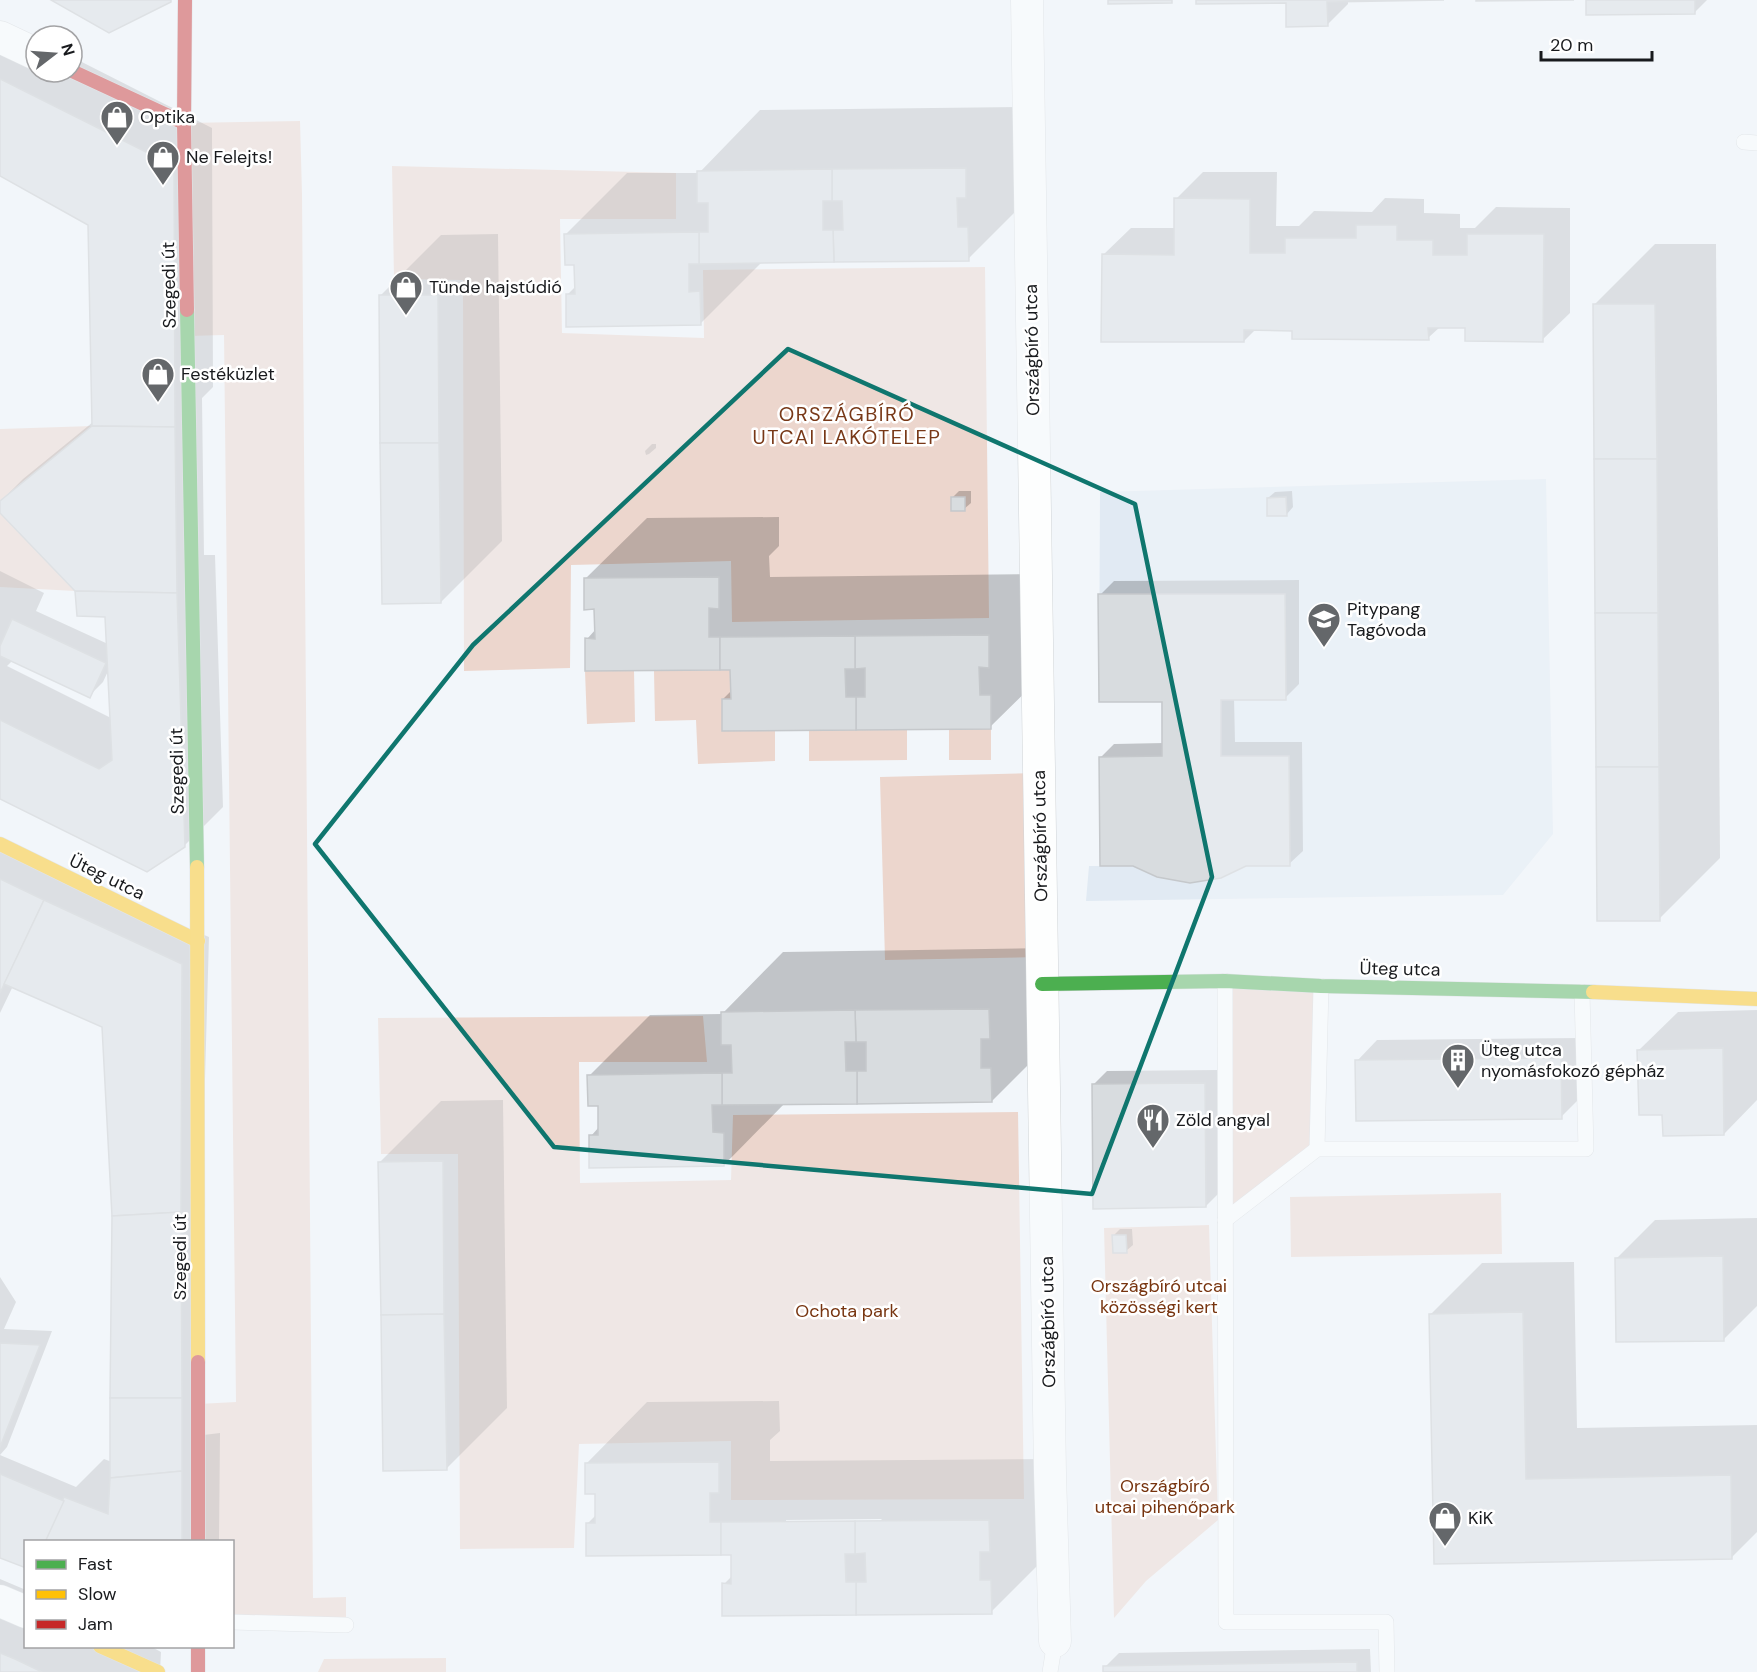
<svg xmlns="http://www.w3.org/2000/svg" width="1757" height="1672" font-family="'DM Sans',sans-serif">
<rect width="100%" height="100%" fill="#f2f6fa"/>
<polygon fill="#e1eaf3" points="1546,479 1553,834 1503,895 1086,901 1089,866 1100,866 1099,757 1162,756 1161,702 1099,702 1100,492"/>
<g fill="#ecd6cd">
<polygon points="300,121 302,194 313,1598 346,1597 346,1625 233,1622 232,1542 198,1541 198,1404 236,1402 224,335 188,336 184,123"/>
<polygon points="392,166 676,173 676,219 560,219 562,333 704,338 703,270 985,267 989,618 732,622 731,561 571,565 570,668 464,671 463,280 394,279"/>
<polygon points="92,426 0,501 0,429"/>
<polygon points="0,513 75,591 0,587"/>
<polygon points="730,670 731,699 722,699 722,731 775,730 775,761 698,764 696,720 655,721 654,671"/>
<polygon points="585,671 634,671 635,722 587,724"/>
<polygon points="907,729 907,760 809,761 809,730"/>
<rect x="949" y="729" width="42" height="31"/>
<polygon points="1039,773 1042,957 885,960 880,777"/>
<polygon points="1225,981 1321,986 1317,1149 1225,1220"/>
<polygon points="703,1016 707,1062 579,1062 580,1183 731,1180 733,1115 1018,1112 1024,1499 731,1500 731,1441 579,1444 574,1548 460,1549 458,1154 381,1154 378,1018"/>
<polygon points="1501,1193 1502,1254 1291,1257 1290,1197"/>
<polygon points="1209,1225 1218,1520 1146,1581 1114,1618 1104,1228"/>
<polygon points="446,1658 446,1672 318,1672 324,1659"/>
</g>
<g fill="#0003" fill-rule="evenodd">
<polygon points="1198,0 1348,0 1348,4 1327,25 1287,1"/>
<polygon points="1587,0 1707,0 1694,13"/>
<path d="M0,21L36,39V72H72V57L212,128L213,387L202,398L204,555H215L223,807L184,846L0,797V571L44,593L36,611L108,644L107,615L77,591L0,511V502L23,479L93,422L90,224L0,175ZM13,660L89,696L103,682L109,669L111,718L7,666Z"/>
<polygon points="1026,107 1029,198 968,259 761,263 700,324 567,295 576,286 576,264 566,234 627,173 699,173 760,110"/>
<polygon points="1203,172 1277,172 1276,226 1299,226 1314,211 1372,212 1385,198 1424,199 1424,213 1460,214 1460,228 1475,228 1496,207 1570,208 1570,313 1542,340 1467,327 1440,327 1428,338 1293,329 1256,329 1244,341 1103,255 1131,228 1176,228 1176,199"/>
<polygon points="498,234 502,541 441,602 380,296 441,235"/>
<polygon points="1655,244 1716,244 1720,858 1659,919 1594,305"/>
<polygon points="652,444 656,444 656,448 649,454 646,455 645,451"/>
<polygon points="959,491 971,491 971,503 964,509 952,498"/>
<polygon points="1292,491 1293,507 1287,514 1268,498 1275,492"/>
<polygon points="779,517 779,546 769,556 770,577 1049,574 1052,666 990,727 723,699 732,690 732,668 587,639 596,629 596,608 585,579 647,518"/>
<polygon points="1299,580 1299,684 1285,698 1234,698 1235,742 1302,742 1303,851 1289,864 1101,757 1114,744 1164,743 1163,700 1100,595 1114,581"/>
<polygon points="0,849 209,937 195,1436 220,1433 219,1542 26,1542 0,1556 0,1455 76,1487 104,1459 112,1462 114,1217 103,1026 13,986 0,1013"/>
<polygon points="1049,948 1053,1040 992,1101 785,1103 724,1165 591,1136 599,1127 599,1104 589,1076 650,1015 722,1014 783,952"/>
<polygon points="1757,1010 1757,1100 1724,1134 1664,1113 1639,1050 1678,1012"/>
<polygon points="1581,1038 1582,1096 1561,1117 1357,1061 1377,1040"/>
<polygon points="1218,1070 1220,1192 1206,1206 1093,1085 1107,1071"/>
<polygon points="503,1100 507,1408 446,1469 380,1162 441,1101"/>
<polygon points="1757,1218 1757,1306 1724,1339 1617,1258 1655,1220"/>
<polygon points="1120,1229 1132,1229 1133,1245 1126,1251 1113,1236"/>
<polygon points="1574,1262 1577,1428 1757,1425 1757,1532 1732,1557 1435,1562 1430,1315 1482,1263"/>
<polygon points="0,1277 16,1302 4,1329 52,1331 7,1447 0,1455"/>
<path d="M779,1401L780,1431L770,1440V1461L1050,1459L1052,1551L991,1612L724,1584L733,1575L732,1553L587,1524L596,1515V1493L586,1464L647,1402ZM882,1519L879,1522L786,1523V1520Z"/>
<polygon points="0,1579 26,1590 26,1646 150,1646 161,1652 160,1672 0,1672"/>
<polygon points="1370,1649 1371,1672 1105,1672 1105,1667 1119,1653"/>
</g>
<g fill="#d8dcdf" stroke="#c5c8cb" stroke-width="1.5">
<polygon points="51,0 171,0 171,2 109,33"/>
<polygon points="1108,0 1172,0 1172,3 1108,4"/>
<polygon points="1196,0 1444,0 1327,2 1328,26 1286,27 1286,3 1196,4"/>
<polygon points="1476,0 1574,0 1476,1"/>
<polygon points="1586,0 1695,0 1695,14 1586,15"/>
<polygon points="0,79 174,166 175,427 92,426 88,225 0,176"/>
<polygon points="966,168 966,198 957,198 958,227 968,227 969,261 834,262 833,230 843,230 842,201 832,201 832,169"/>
<polygon points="832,169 832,201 823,201 823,230 833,230 834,262 699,264 699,232 708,232 708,203 697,203 697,171"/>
<polygon points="1174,198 1250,199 1250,253 1285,253 1285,238 1356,238 1356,225 1397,225 1397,240 1433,240 1433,255 1467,255 1467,234 1544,234 1543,342 1465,341 1465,328 1428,328 1429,340 1292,339 1292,331 1244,330 1244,342 1101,342 1102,254 1174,255"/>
<polygon points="699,232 699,264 689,264 689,292 700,291 701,325 566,327 566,294 575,294 574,265 565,265 564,234"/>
<polygon points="379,295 438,295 439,443 380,443"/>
<polygon points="1593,304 1655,304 1657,459 1594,459"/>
<polygon points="92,426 175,427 177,593 75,591 0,513 0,501"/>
<polygon points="380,443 439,443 441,603 382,604"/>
<polygon points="1594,459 1657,459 1658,613 1595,613"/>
<rect x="951" y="497" width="14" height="14"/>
<polygon points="1286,497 1287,516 1267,516 1267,498"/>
<polygon points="719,577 719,609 709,608 709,637 720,637 720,670 585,671 585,638 595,639 594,609 584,610 584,578"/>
<polygon points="75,591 177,593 185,847 147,872 0,799 0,720 99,769 112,760 105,617 77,616"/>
<polygon points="1098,594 1285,594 1286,700 1221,700 1221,756 1289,756 1290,866 1246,866 1221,878 1190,883 1157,877 1133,866 1100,866 1099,757 1162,756 1162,702 1099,702"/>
<polygon points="1595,613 1658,613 1659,767 1596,767"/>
<polygon points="12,619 106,663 90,698 0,656 0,646"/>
<polygon points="989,635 989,668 979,667 980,695 991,695 991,729 856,730 856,697 865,697 865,668 855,669 855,636"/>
<polygon points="855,636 855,669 845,669 846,697 856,697 856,730 722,731 722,699 731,699 730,670 720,670 720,637"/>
<polygon points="1596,767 1659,767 1660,921 1597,921"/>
<polygon points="0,879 44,900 0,993"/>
<polygon points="44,900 182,964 181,1212 112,1216 102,1027 4,984"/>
<polygon points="989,1009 990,1039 981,1039 981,1068 991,1068 992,1102 857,1104 857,1071 866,1071 866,1042 856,1042 855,1010"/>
<polygon points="855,1010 856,1042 845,1042 846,1071 857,1071 857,1104 722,1105 722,1073 732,1073 731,1045 721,1045 721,1012"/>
<polygon points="1723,1048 1724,1135 1663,1136 1662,1115 1639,1115 1637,1050"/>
<polygon points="1561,1058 1562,1119 1356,1121 1355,1060"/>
<polygon points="722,1073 722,1105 712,1105 713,1132 724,1133 724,1166 589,1168 589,1135 598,1135 598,1106 588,1106 587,1075"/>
<polygon points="1205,1083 1206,1207 1093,1209 1092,1084"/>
<polygon points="443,1161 444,1314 381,1315 378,1162"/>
<polygon points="181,1212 182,1398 110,1398 112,1216"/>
<polygon points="1112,1235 1126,1235 1127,1253 1113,1253"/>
<polygon points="1723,1256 1724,1341 1616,1342 1615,1258"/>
<polygon points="1523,1312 1526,1479 1731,1475 1732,1559 1434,1564 1429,1314"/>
<polygon points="444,1314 447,1470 383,1471 381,1315"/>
<polygon points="0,1343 40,1345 0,1447"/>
<polygon points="110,1398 182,1398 182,1471 110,1478"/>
<polygon points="719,1462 719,1493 710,1493 710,1522 721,1522 721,1555 586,1556 586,1523 595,1523 595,1494 585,1494 585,1463"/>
<polygon points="182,1471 182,1542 45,1542 64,1497 108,1514 110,1478"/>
<polygon points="0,1474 64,1501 45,1542 26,1542 26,1568 0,1558"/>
<polygon points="989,1520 990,1552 980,1552 980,1580 991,1580 992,1614 856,1615 856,1582 866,1582 865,1553 855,1554 855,1521"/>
<polygon points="855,1521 855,1554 845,1554 846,1582 856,1582 856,1615 722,1616 722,1583 731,1584 731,1555 721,1555 721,1522"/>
<polygon points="0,1653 15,1659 42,1672 0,1672"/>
<polygon points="1357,1662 1357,1672 1103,1672 1103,1666"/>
</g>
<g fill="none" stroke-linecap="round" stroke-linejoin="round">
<defs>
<g id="lane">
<polyline points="1744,142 1757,143"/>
<polyline points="1225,981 1226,1622 1386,1622 1387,1672"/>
<polyline points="1317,1149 1321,986"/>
<polyline points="1225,1220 1317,1149 1586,1149 1582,992"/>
<polyline points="232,1622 346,1625"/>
<polyline points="1050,1672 1055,1641"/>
</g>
<g id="street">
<polyline points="1027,0 1050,1473 1055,1641"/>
<polyline points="0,37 36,54"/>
<polyline points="0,1601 26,1612"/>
</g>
<g id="fast">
<polyline points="187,310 197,867"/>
<polyline points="1042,984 1225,981 1321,986 1593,992"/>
</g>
<g id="slow">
<polyline points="0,844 198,941"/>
<polyline points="197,867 198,1362"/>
<polyline points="1593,992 1757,999"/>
<polyline points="100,1646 158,1672"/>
</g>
<g id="jam">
<polyline points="185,0 184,123 187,310"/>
<polyline points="72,71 184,123"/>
<polyline points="198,1362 198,1542"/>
<polyline points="198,1646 198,1672"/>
</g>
</defs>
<use href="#lane" stroke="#d0d4d7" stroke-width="16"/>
<use href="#street" stroke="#d0d4d7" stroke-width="33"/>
<use href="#fast" stroke="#d0d4d7" stroke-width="15"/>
<use href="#slow" stroke="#d0d4d7" stroke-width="15"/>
<use href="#jam" stroke="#d0d4d7" stroke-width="15"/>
<use href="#lane" stroke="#fdfefe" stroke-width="15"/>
<use href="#street" stroke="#fdfefe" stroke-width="32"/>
<use href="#fast" stroke="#4caf50" stroke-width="14"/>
<use href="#slow" stroke="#ffc107" stroke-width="14"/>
<use href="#jam" stroke="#c62828" stroke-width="14"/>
</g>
<path d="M0 0H1757V1672H0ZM788,349L1135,504L1212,877L1092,1194L554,1147L315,844L473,645Z" fill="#f2f6fa" fill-opacity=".55" fill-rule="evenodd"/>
<path fill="none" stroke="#0f766e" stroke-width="4.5" stroke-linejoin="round" d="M788,349L1135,504L1212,877L1092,1194L554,1147L315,844L473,645Z"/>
<defs>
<symbol id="shop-pin" viewBox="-11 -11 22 30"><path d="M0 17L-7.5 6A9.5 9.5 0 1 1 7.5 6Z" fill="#64676a" stroke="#fff"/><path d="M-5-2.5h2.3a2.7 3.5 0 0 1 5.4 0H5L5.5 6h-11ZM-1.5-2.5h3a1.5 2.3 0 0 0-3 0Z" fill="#fff"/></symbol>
<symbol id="school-pin" viewBox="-11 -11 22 30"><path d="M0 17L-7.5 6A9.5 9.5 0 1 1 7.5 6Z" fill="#64676a" stroke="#fff"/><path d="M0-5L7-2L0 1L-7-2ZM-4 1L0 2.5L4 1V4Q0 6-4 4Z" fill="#fff"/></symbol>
<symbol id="building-pin" viewBox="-11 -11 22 30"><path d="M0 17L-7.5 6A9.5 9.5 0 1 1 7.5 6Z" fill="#64676a" stroke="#fff"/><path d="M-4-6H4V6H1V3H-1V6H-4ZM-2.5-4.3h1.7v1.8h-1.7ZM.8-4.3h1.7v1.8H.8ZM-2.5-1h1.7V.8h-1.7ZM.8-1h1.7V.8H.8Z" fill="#fff"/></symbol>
<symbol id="restaurant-pin" viewBox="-11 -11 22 30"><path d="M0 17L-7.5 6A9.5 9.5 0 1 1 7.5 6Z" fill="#64676a" stroke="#fff"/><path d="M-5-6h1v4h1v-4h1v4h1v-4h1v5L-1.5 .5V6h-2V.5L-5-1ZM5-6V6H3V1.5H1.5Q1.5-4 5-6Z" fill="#fff"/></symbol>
</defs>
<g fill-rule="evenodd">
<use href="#shop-pin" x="98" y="98" width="38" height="52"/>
<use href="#shop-pin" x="144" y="138" width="38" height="52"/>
<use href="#shop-pin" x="387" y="268" width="38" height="52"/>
<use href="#shop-pin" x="139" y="355" width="38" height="52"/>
<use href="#school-pin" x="1305" y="600" width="38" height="52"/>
<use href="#building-pin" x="1439" y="1041" width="38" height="52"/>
<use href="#restaurant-pin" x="1134" y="1101" width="38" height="52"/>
<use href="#shop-pin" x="1426" y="1499" width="38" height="52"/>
</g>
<g text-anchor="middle" stroke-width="5" stroke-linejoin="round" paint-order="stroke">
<g font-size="18" fill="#181a1d" stroke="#fff" text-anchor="start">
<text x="140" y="123">Optika</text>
<text x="186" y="163">Ne Felejts!</text>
<text x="429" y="293">Tünde hajstúdió</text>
<text x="181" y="380">Festéküzlet</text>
<text x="1347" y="615">Pitypang<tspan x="1347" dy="21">Tagóvoda</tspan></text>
<text x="1481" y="1056">Üteg utca<tspan x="1481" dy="21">nyomásfokozó gépház</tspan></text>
<text x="1176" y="1126">Zöld angyal</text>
<text x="1468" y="1524">KiK</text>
</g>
<g font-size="18" fill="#181a1d" stroke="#fff">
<text transform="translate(169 285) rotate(-91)" y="6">Szegedi út</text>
<text transform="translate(1032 350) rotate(-91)" y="6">Országbíró utca</text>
<text transform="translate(177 771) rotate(-91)" y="6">Szegedi út</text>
<text transform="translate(1040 836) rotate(-91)" y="6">Országbíró utca</text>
<text transform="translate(107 877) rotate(26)" y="6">Üteg utca</text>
<text transform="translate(1400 969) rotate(1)" y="6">Üteg utca</text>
<text transform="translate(180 1257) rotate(-90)" y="6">Szegedi út</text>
<text transform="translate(1048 1322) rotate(-91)" y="6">Országbíró utca</text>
</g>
<g font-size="18" fill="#77340f" stroke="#fff">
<text x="1159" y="1292">Országbíró utcai<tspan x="1159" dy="21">közösségi kert</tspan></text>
<text x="847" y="1317">Ochota park</text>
<text x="1165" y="1492">Országbíró<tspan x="1165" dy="21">utcai pihenőpark</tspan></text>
</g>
<g font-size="20" letter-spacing="1.5" fill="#783817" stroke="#fff">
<text x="847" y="421">ORSZÁGBÍRÓ<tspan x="847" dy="23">UTCAI LAKÓTELEP</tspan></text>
</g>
</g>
<rect x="24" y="1540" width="210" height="108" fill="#ffffff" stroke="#a3a3a5" stroke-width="1.5"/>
<rect x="36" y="1560" width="30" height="9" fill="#4caf50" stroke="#a3a3a5" stroke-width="1.5"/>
<text x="78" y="1570" font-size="18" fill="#181a1d">Fast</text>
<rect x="36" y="1590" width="30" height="9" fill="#ffc107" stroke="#a3a3a5" stroke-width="1.5"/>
<text x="78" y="1600" font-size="18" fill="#181a1d">Slow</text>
<rect x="36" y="1620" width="30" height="9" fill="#c62828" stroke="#a3a3a5" stroke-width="1.5"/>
<text x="78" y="1630" font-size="18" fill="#181a1d">Jam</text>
<g transform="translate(54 54) rotate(73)"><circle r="28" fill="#ffffff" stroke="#a3a3a5" stroke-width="1.5"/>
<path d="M0-4.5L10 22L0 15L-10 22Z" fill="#64676a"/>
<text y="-9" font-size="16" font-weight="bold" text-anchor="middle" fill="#181a1d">N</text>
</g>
<path d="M1541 51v9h111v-9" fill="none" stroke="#181a1d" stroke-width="3"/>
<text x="1550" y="51" font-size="18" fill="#181a1d" stroke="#ffffff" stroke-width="4.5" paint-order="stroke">20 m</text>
</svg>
